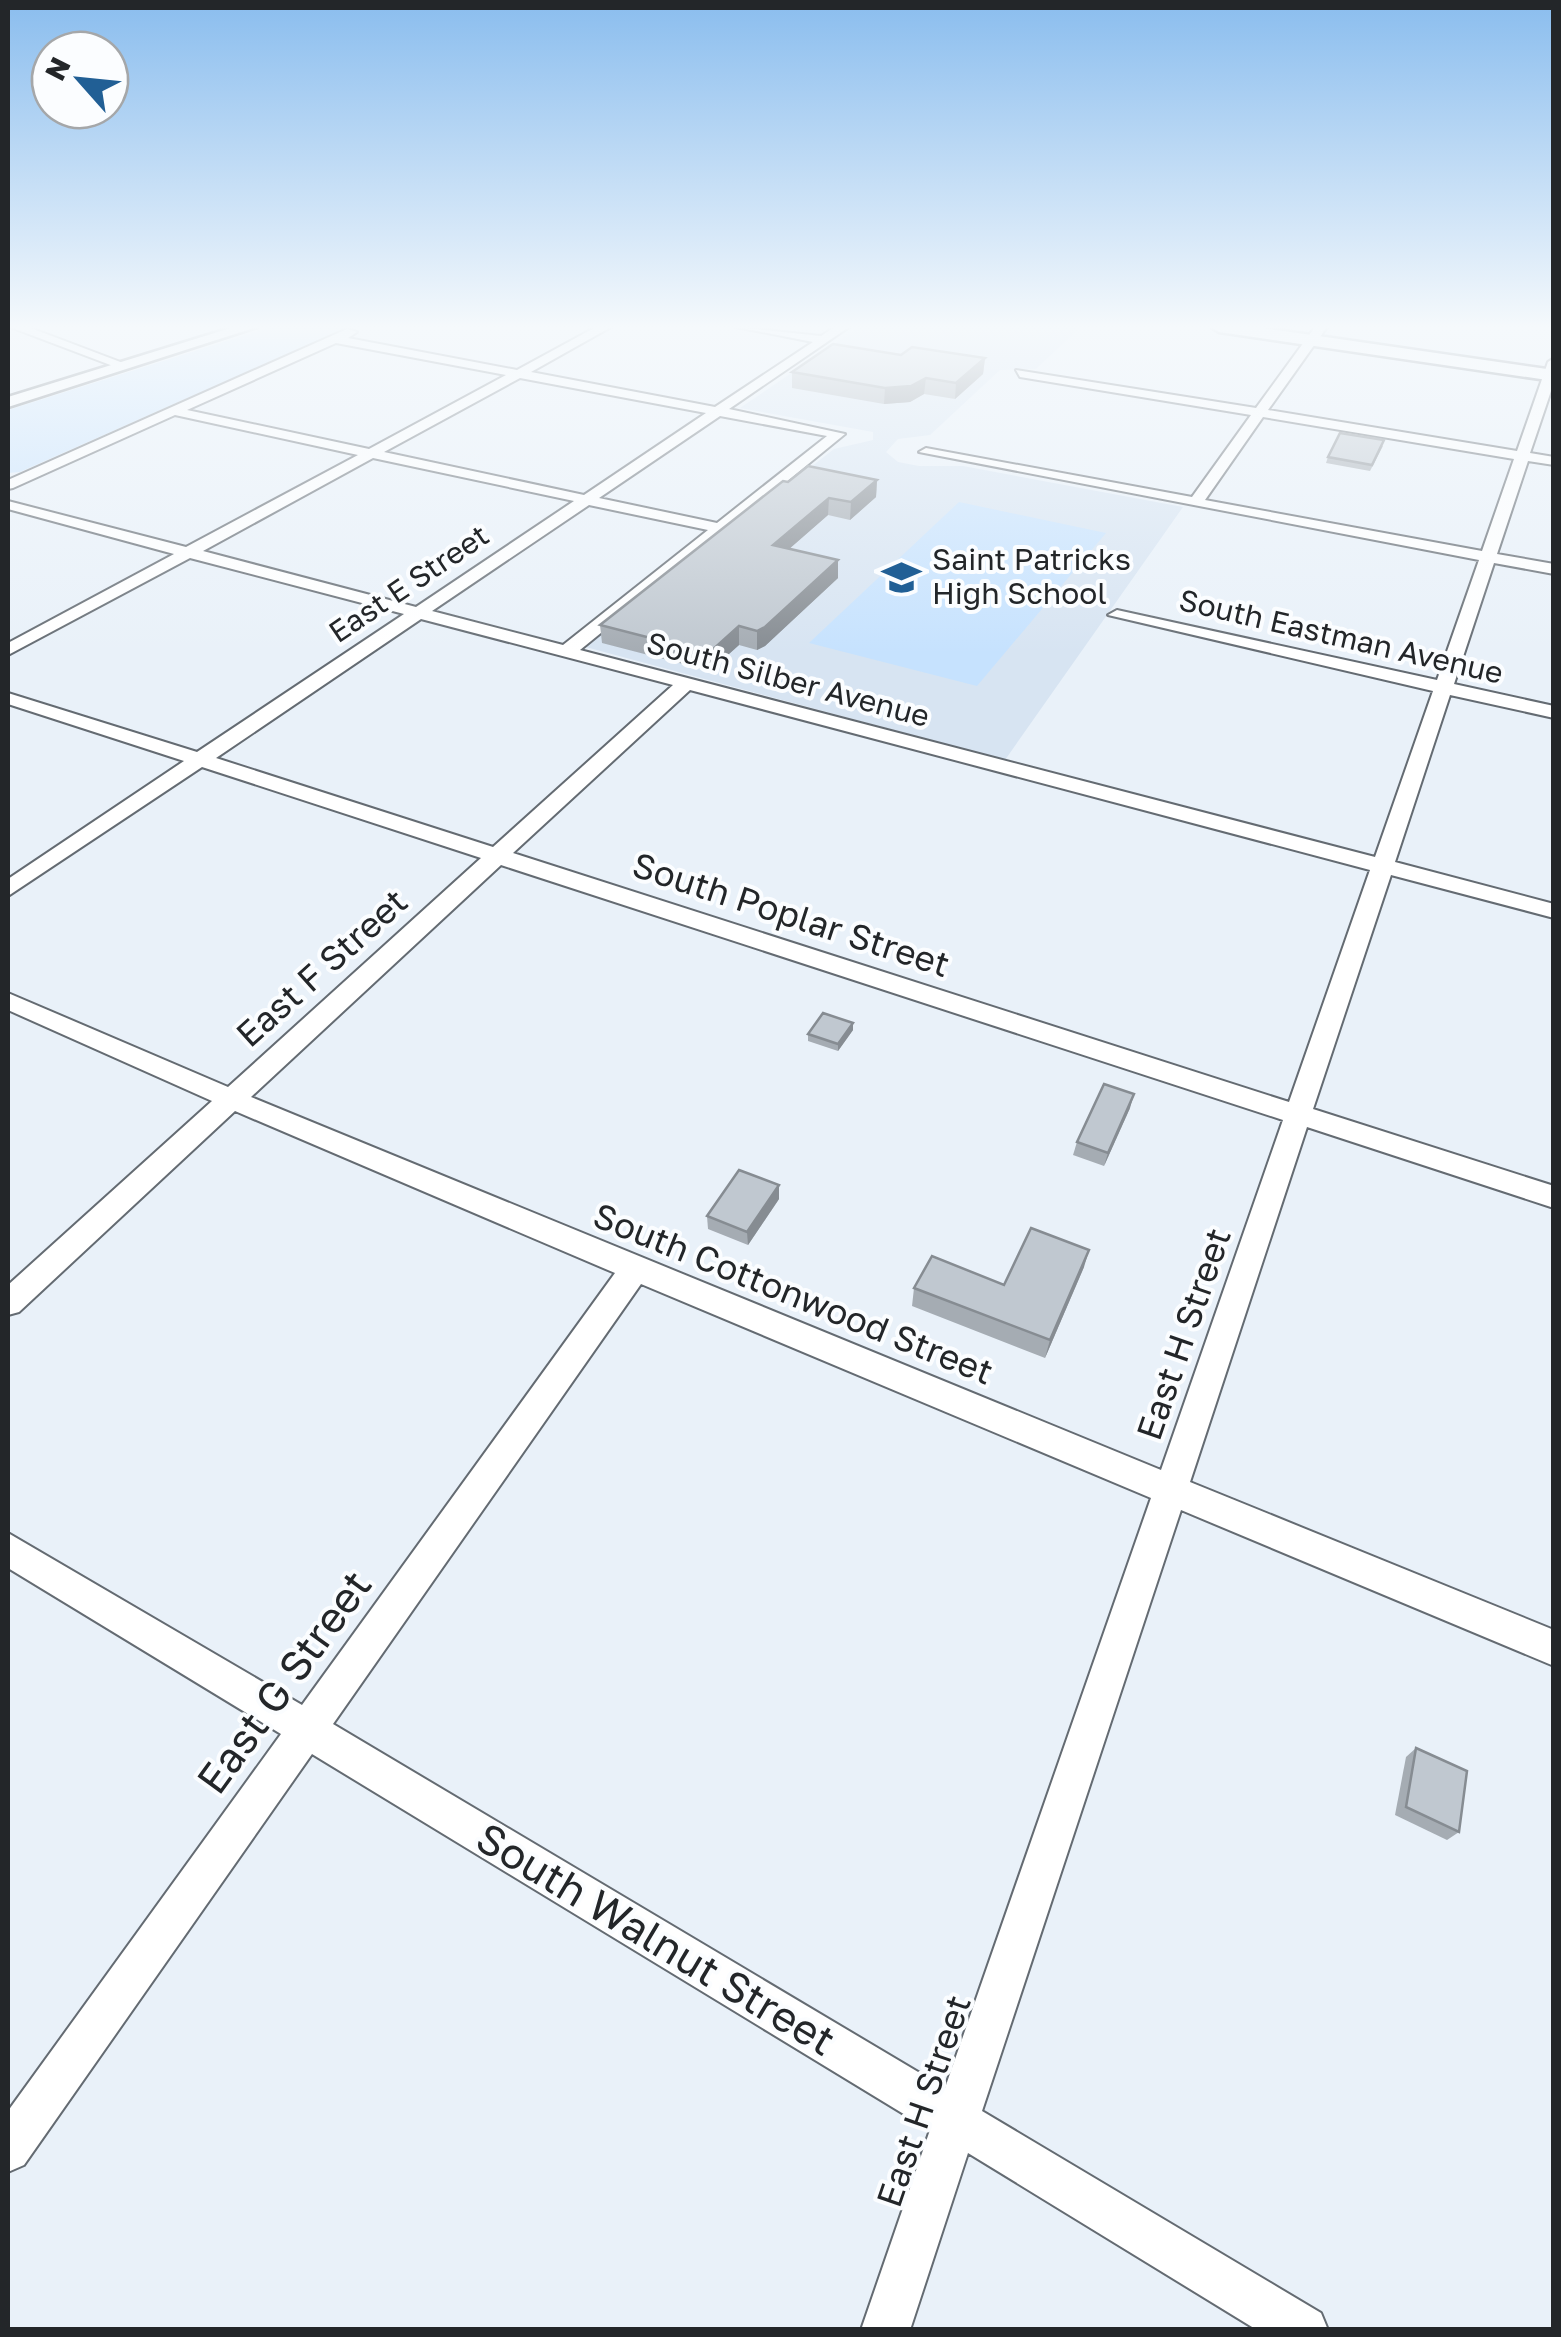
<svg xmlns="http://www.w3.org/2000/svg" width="1561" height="2337" font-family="'Golos Text',sans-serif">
<rect width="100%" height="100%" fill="#e9f1f9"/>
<polygon fill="#d7e4f2" points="859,327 1081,327 1036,369 1000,370 930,435 898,439 886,452 898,462 919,466 963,466 1183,507 1005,760 582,646 834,449 873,440 873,432 740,408"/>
<g fill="#c6e2fe">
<polygon points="271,327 348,327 20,472 8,473 8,410"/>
<polygon points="959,502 1106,533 977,686 809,643"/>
</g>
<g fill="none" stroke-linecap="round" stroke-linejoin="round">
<defs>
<g id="minor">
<polygon points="10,327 28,327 131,366 121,369"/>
<path d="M596,327H611L531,372L715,407L813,342L736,327L821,336L835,327H849L729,409L845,434L580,650L1375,857L1433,691L1108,615L1117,610L1437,680L1479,560L919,452L926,448L1192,497L1251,415L1020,377L1016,370L1256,408L1315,327H1327L1268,410L1517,451L1548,362L1554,358V382L1530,453L1554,457V465L1528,461L1497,554L1554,564V574L1494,563L1454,684L1554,706V718L1450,695L1395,862L1554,904V918L1391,875L1313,1109L1554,1186V1208L1307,1127L1190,1482L1554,1630V1666L1181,1510L982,2111L1321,2313L1328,2330H1257L968,2153L910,2330H861L930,2130L312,1754L24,2165L8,2172V2111L281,1734L8,1568V1533L302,1705L615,1273L235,1111L19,1312L8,1315V1285L212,1101L8,1010V993L228,1087L481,858L202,767L8,896V879L184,761L8,704V693L197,752L404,614L190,558L8,655V643L174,554L8,509V501L186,547L358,455L175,415L13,488L8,489V480L347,329L357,332L348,338L517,370ZM336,343L506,375L369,449L187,410ZM520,378L706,413L584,495L384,452ZM720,416L827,436L717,523L599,498ZM1263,417L1514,459L1482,551L1205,500ZM373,458L574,501L416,607L203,551ZM589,505L708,530L563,645L432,611ZM421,619L673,685L493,847L216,758ZM690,690L1370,870L1289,1102L513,853ZM501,865L1283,1120L1161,1470L251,1097ZM641,1284L1151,1498L945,2088L333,1724Z"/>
</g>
<polygon id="tertiary" points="234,327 257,327 8,407 8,397"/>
<polygon id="secondary" points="1211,327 1256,327 1554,370 1554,381 1219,332"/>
</defs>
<use href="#minor" stroke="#646b72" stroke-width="4"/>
<use href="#tertiary" stroke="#646b72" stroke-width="5"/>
<use href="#secondary" stroke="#646b72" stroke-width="5"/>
<use href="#minor" fill="#fff" fill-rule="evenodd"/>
<use href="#tertiary" fill="#fff" fill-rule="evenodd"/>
<use href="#secondary" fill="#fff" fill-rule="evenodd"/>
</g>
<g fill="#a5acb3">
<polygon points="901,355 985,358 983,374 955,399 924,394 910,402 884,404 792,388 792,372"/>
<polygon points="1383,446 1370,471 1326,463 1328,457"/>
<polygon points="877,480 876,497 850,520 828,515 789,549 838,578 765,646 757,650 739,645 710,671 602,643 600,625 788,482"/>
<polygon points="853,1030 838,1051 808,1041 808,1034"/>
<polygon points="1130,1108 1104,1166 1073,1155 1077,1142"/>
<polygon points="779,1199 748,1245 708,1229 707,1216"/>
<polygon points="1084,1267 1045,1358 912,1306 914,1288 1004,1285"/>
<polygon points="1416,1748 1459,1832 1447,1840 1395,1815 1406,1757"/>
</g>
<g fill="#868c92">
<polygon points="985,358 983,374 955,399 956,383"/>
<polygon points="926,378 924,394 910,402 884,404 885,388"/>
<polygon points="877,480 876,497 850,520 851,502"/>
<polygon points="829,498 828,515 773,563 773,545"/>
<polygon points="838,560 838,578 765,646 757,650 757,631"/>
<polygon points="739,626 739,645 710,671 709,653"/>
<polygon points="853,1023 853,1030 838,1051 838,1044"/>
<polygon points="1134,1094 1130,1108 1104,1166 1108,1153"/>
<polygon points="779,1185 779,1199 748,1245 747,1232"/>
<polygon points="1089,1250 1084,1267 1045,1358 1050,1340"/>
</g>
<g fill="#c0c8d0" stroke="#868c92" stroke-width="2.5">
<polygon points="833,344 901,355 912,347 985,358 956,383 926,378 911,386 885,388 792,372"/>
<polygon points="1340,433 1384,440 1372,465 1328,457"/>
<polygon points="808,466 877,480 851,502 829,498 773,545 838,560 765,627 757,631 739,626 709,653 600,625 783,481 788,482"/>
<polygon points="823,1013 853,1023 838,1044 808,1034"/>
<polygon points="1104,1084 1134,1094 1108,1153 1077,1142"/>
<polygon points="739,1170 779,1185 747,1232 707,1216"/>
<polygon points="1031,1228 1089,1250 1050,1340 914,1288 932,1256 1004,1285"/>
<polygon points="1416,1748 1467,1771 1459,1832 1406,1807"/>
</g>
<linearGradient id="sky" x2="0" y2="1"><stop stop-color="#8abdee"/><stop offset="0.5" stop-color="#f5f9fc"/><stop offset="1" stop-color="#f5f9fc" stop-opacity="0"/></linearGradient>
<rect width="1561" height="654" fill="url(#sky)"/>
<defs>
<symbol id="school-bare" viewBox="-9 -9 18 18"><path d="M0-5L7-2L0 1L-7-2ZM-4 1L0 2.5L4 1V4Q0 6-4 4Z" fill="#215f95" stroke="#fbfdff" stroke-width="2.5" paint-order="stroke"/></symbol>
</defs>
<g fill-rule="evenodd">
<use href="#school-bare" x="874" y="550" width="55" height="55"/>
</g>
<g text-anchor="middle" stroke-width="8" stroke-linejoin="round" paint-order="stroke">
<g font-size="30" fill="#232629" stroke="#fbfdff" text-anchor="start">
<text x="932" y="570">Saint Patricks<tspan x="932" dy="34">High School</tspan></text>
</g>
<g font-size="30" fill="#232629" stroke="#fbfdff">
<text transform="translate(409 584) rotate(-34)" y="10">East E Street</text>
<text transform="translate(1341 637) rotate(13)" y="10">South Eastman Avenue</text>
<text transform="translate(788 680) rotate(15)" y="10">South Silber Avenue</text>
</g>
<g font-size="35" fill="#232629" stroke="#fbfdff">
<text transform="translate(791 915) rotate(18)" y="12">South Poplar Street</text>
<text transform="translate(322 968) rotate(-42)" y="12">East F Street</text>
<text transform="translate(793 1294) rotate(22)" y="12">South Cottonwood Street</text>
<text transform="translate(1184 1334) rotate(-71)" y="12">East H Street</text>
<text transform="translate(924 2101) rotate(-71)" y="12">East H Street</text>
</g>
<g font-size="42" fill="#232629" stroke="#fbfdff">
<text transform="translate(284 1682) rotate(-54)" y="15">East G Street</text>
<text transform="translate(656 1939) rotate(31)" y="15">South Walnut Street</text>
</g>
</g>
<rect width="1561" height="2337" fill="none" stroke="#232629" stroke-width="20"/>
<g transform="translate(80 80) rotate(297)"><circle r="48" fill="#fbfdff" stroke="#a5a7a9" stroke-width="2.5"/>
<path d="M0-8L18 38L0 25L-18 38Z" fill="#215f95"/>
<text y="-15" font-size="28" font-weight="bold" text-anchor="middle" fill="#232629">N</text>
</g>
</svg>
